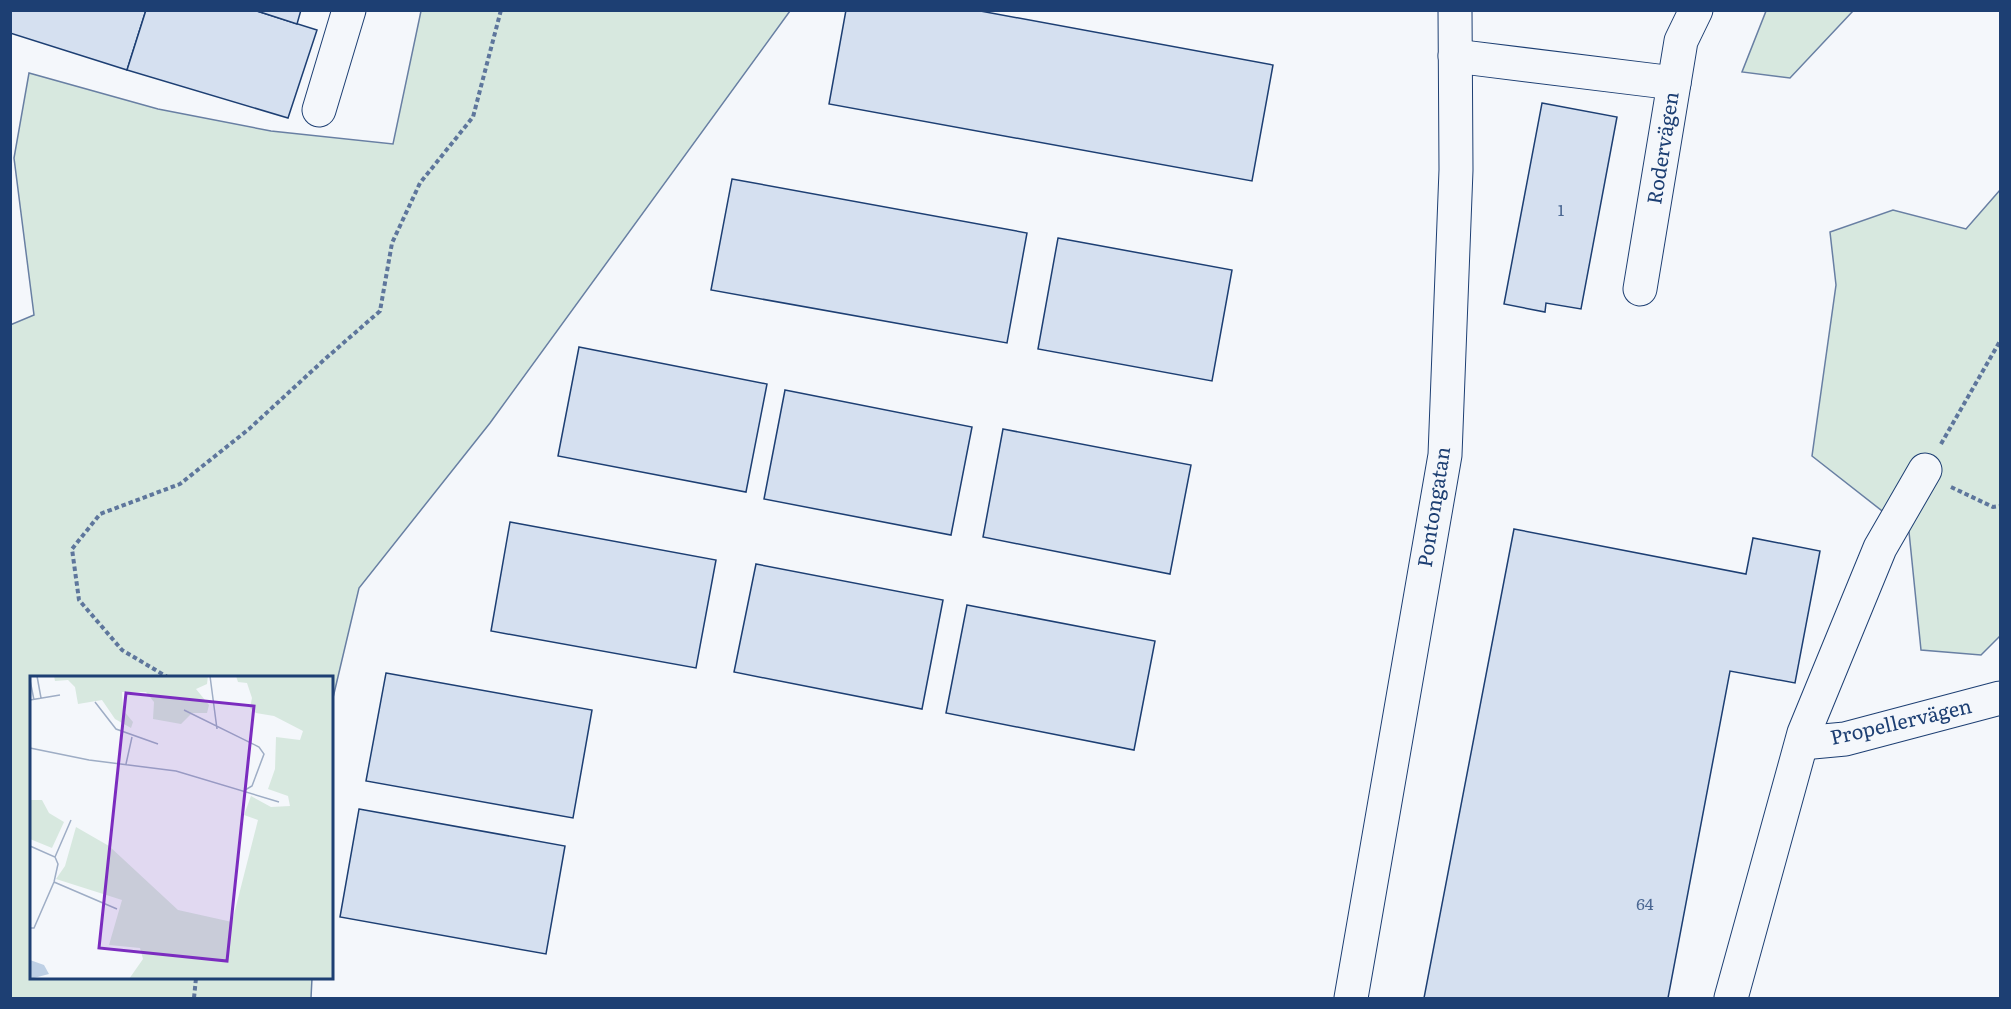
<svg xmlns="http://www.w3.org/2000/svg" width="2011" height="1009" font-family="Literata,serif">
<rect width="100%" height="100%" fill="#f4f7fb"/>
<g fill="#d7e8df" stroke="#687fa3" stroke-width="1.5">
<polygon points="421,11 790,11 490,423 359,588 332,702 332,678 32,678 32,978 312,978 311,998 11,998 10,325 34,315 14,158 29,73 158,109 271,131 393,144"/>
<polygon points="1766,11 1766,10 1853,11 1790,78 1742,72"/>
<polygon points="2000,190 2000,636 1981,655 1921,650 1909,532 1812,456 1836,285 1830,232 1893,210 1966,229"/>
</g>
<g fill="#d5e0f0" stroke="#1d3f73" stroke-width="1.5">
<polygon points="10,10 146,10 127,70 10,33"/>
<polygon points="146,10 253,10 317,30 288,118 127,70"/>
<polygon points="254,10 301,10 297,24"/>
<polygon points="846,10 975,10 1273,65 1252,181 829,104"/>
<polygon points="1542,103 1617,117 1581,309 1546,303 1545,312 1504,304"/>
<polygon points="732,179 1027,233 1007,343 711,290"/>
<polygon points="1058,238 1232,270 1212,381 1038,349"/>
<polygon points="579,347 767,384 746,492 558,456"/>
<polygon points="785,390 972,427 951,535 764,499"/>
<polygon points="1003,429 1191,465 1170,574 983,537"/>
<polygon points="510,522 716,560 696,668 491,631"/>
<polygon points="1514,529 1746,574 1753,538 1820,551 1795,683 1730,671 1668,998 1424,998"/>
<polygon points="756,564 943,600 922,709 734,672"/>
<polygon points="967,605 1155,641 1134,750 946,713"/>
<polygon points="386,673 592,710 573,818 366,781"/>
<polygon points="359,809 565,846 546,954 340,917"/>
</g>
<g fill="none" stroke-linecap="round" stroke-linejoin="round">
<defs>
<g id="minor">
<polyline points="1455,56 1674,83"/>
<polyline points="319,110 349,10"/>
<polyline points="1640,289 1681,41 1696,10"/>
<polyline points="1802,743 1845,739 2000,698"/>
<polyline points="1351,998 1445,455 1456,170 1455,10"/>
<polyline points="1731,998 1804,733 1880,548 1925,470"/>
</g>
</defs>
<use href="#minor" stroke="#1d3f73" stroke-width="35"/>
<g stroke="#5e769c" stroke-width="4" stroke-dasharray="4.5 3" stroke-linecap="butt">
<polyline points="1941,444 2000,341"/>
<polyline points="1951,487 1993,507 2000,506"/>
<polyline points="169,678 122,650 79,600 72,549 100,514 180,484 249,429 325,359 380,311 392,243 420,183 473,117 501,10"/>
<polyline points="194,998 196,978"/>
</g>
<use href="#minor" stroke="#f4f7fb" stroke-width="33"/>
</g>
<g text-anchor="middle" stroke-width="4.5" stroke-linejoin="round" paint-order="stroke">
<g font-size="16" fill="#4b6792">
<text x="1561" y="216">1</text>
<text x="1645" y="910">64</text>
</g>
<g font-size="20" fill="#1d3f73" stroke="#f4f7fb">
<text transform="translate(1663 148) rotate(-81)" y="7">Rodervägen</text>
<text transform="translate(1434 507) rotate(-81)" y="7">Pontongatan</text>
<text transform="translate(1901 722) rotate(-13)" y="7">Propellervägen</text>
</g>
</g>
<g transform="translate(30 676)">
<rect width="303" height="303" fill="#f4f7fb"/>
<path d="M24,0H178L177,8L166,13L179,29L177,37H162L151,48L123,43L124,26L116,16H92L93,34L103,46L101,52L85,43L72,24L48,28L45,11L38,4L25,5ZM206,0H303V303H99L113,283L110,272L79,269L92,224L26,203L35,190L46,151L79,170L148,234L202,246L228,144L214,139L221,120L241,131L260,130L258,120L238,113L245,93L246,61L270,64L273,55L244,40L226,37L220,32L222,22L217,7L208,6ZM0,124H12L19,137L34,146L22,172L0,163Z" fill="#d7e8df"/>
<path d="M0,284L14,289L19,298L0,303Z" fill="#bed0e5"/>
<path fill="none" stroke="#9eadc5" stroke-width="1.5" d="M7,0L11,22M180,0L187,53M0,4L4,24M0,24L30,19M65,26L86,53L128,68M154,34L229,71L234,78L222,110L215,114M0,72L59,84L146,95L249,126M96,88L102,61M0,170L25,181L28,188L24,206L4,252H0M25,181L41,144M24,206L87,233"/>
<path fill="#7b2cbf" fill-opacity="0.15" stroke="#7b2cbf" stroke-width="3" d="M96,17L224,30L197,285L69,272Z"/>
<rect width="303" height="303" fill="none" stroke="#1d3f73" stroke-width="3"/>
</g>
<rect width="2011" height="1009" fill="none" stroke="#1d3f73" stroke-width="24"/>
</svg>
